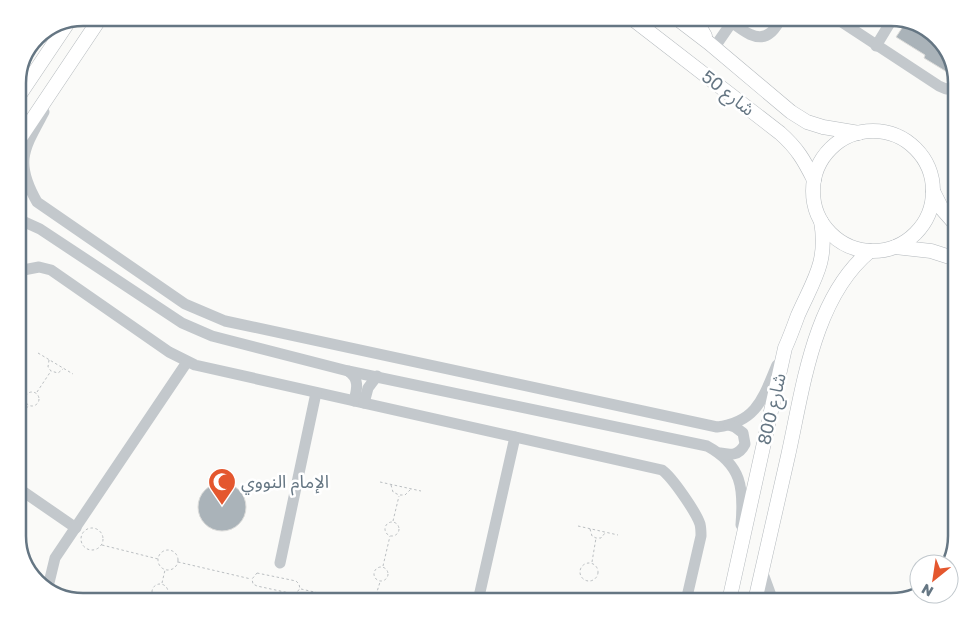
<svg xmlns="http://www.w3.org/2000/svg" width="974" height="619" font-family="'Golos Text','Noto Sans Arabic',sans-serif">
<rect width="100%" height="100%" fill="#fafaf8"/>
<g fill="#aab3b9" stroke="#dcdcda">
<polygon points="906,22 941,43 948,50 952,64 947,72 924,58 925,55 896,37"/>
<circle cx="222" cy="507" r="24"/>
</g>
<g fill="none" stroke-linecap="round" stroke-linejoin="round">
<defs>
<g id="major">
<path d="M630,17L780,133C797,148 804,160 814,180"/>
<polyline points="675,17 709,43 791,112 807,122 823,127 859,133"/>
<polyline points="694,17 705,36"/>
<polyline points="18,97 67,24"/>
<circle cx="873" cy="191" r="60"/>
<polyline points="18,141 101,17"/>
<polyline points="933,191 942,209 956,225"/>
<polyline points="895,247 931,251 956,259"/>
<path d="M729,601L785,348C790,337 794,326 798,315C814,279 828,262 821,221"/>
<path d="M755,601C766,553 777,505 788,456C803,389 813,298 870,251"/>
</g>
</defs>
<use href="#major" stroke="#b5babe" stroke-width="15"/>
<g stroke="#bbbfc2" stroke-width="1" stroke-dasharray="2.5 2.5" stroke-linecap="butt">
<polyline points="38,353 73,374"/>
<polyline points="49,360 48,367 51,371 58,373 63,369"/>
<circle cx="32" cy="399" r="7"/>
<polyline points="37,392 51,371"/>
<polyline points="18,421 28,406"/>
<polyline points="380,482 421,491"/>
<polyline points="391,485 393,492 399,495 405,495 411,489"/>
<polyline points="393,521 399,496"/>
<circle cx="392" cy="529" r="7"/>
<polyline points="578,526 618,535"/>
<circle cx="92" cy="539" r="11"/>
<polyline points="590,529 592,536 596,538 601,538 605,533"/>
<polyline points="102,545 158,559"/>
<circle cx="168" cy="560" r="10"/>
<polyline points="178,562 251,579"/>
<polyline points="592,562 596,538"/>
<circle cx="589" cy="572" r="9"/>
<polyline points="383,566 390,536"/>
<circle cx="381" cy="574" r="7"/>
<polygon points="257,573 296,581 299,584 300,589 294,594 257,586 253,584 252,579"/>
<polyline points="162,583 165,570"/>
<circle cx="160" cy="592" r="8"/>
<polyline points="301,589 354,601"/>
<polyline points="376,595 380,582"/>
<path d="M366,601C371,594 379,594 384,601"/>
</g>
<g stroke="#c3c8cc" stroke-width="11">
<path d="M725,17C736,25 756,45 770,33C775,30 778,23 782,17"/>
<polyline points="834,17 939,86 946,89 956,86"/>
<polyline points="876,46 893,18"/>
<polyline points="714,48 732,22"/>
<path d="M44,112C24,149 14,162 37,202L185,304L225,321L717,427C757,422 763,398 777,365"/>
<path d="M18,219L40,229L182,323L212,336L348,371L707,446C742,465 744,488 741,525"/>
<path d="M18,271L39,267L51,270L169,352L195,365L662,470C672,477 696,512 700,524C701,528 701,532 701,536L686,601"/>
<path d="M348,371C360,379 357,389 354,401"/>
<polyline points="364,403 368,388 377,376"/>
<path d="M720,453C731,455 739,456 745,444L743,433L735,427L729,425"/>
<polyline points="18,488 76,528"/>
<polyline points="280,563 316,393"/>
<polyline points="762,571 773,601"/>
<polyline points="47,591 55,558 187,362"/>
<polyline points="478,601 515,437"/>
</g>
<use href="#major" stroke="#fff" stroke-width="14"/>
</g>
<defs>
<symbol id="mosque-pin" viewBox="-11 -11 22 30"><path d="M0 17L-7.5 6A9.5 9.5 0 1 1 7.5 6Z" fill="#e4572e" stroke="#fff"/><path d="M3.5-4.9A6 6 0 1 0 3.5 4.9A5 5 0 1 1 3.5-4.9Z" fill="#fff"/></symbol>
</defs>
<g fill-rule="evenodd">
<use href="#mosque-pin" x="206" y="466" width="32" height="43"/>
</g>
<g text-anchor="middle" stroke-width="5" stroke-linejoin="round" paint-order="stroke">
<g font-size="18" fill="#657683" stroke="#fff">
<text transform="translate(728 93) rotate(38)" y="6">شارع 50</text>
<text transform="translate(772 409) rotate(-77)" y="6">شارع 800</text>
</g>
<g font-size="18" fill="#657683" stroke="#fff" text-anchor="start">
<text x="241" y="488">الإمام النووي</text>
</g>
</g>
<path d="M0 0H974V619H0ZM83 26H891A57 57 0 0 1 948 83V536A57 57 0 0 1 891 593H83A57 57 0 0 1 26 536V83A57 57 0 0 1 83 26Z" fill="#fff" fill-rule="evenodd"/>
<path fill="none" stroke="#657683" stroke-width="2.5" d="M83 26H891A57 57 0 0 1 948 83V536A57 57 0 0 1 891 593H83A57 57 0 0 1 26 536V83A57 57 0 0 1 83 26Z"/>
<g transform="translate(934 579) rotate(210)"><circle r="24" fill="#ffffff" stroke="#c1c8cd"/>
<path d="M0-4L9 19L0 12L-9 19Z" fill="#e4572e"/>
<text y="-8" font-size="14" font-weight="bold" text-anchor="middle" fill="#657683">N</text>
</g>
</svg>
